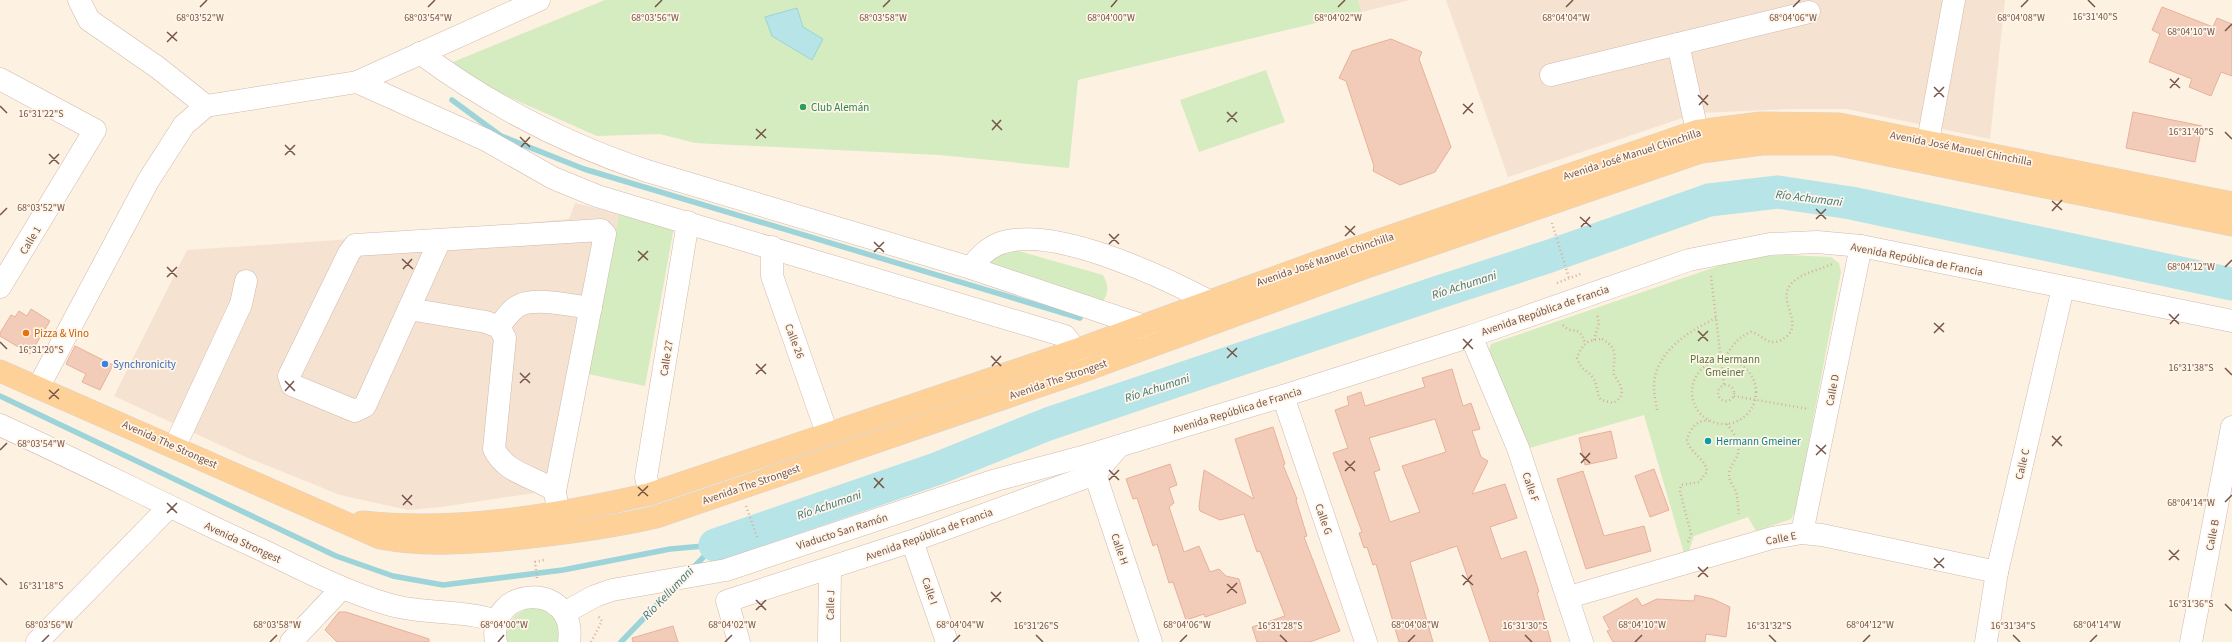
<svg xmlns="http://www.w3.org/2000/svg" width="2232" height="642" font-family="'Source Sans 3',sans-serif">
<rect width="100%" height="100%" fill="#fdf1e2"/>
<g fill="#f5e2d1">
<polygon points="1358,0 1410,0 1362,12"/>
<polygon points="1446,0 2005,0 1990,139 1847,109 1790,109 1697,113 1508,177"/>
<polygon points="575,203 619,214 567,488 441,507 408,510 340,495 246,457 114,396 187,250 353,239 569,219"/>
</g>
<g fill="#d5ebc0">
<polygon points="605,0 1358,0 1362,12 1078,80 1069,168 940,155 695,143 660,134 597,136 461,76 453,62"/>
<polygon points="1266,70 1285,122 1199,152 1180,100"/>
<polygon points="619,214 674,227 645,386 588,374"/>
<path d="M1001,246L1103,275C1109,286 1109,293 1102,303L989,276L979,255Z"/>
<polygon points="1785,255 1831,257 1839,263 1841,272 1796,510 1791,519 1756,531 1748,517 1694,536 1689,551 1684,553 1644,415 1526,449 1489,350 1491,344 1730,262 1754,257"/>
<path d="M533,607L542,609L557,619L561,642H507C503,623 516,611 533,607Z"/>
</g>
<polygon fill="#b6e4e7" stroke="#9cd4d9" points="797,8 803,27 823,39 812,60 772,36 765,17"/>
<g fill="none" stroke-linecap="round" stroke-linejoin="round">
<g stroke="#9cd4d9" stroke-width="5.5">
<polyline points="452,100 501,136 584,169 1080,318"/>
<polyline points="0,396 336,556 393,576 443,585 563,570 670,549 715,545"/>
<polyline points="692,569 715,545"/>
<polyline points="621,642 675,586"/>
</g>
<polyline stroke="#b6e4e7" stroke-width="33" points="715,545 936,469 1048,424 1436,293 1547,257 1709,200 1778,192 1851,203 2232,284"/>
</g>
<g fill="#f3ccb9" stroke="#e7b199" fill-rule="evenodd">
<polygon points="2162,7 2213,27 2217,18 2232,24 2232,76 2221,72 2211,96 2189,87 2192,79 2149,62 2160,34 2152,30"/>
<polygon points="1391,39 1422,52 1419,59 1451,147 1435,172 1400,185 1373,171 1374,166 1346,81 1339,78 1352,51"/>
<polygon points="2133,112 2202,126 2195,162 2126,148"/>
<polygon points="31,309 50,321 30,354 0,336 0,333 11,315 15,317 19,311 27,316"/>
<polygon points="75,346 113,365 100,390 82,382 86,374 66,364"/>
<path d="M1452,369L1463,406L1471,403L1480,429L1472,431L1481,457L1488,461L1472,494L1505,484L1517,518L1490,527L1501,559L1526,551L1539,592L1537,593L1551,642H1490L1457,546L1410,562L1433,642H1399L1376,564L1373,565L1367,547L1364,548L1359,533L1362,532L1333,453L1348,448L1335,410L1349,405L1347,397L1361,392L1365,406L1425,387L1422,378ZM1435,419L1446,452L1402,466L1420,512L1390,522L1374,472L1380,470L1369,438Z"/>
<polygon points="1273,427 1285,464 1283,465 1297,499 1296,500 1307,536 1304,537 1340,631 1310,642 1257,642 1252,627 1285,616 1260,551 1257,552 1244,514 1220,520 1200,511 1199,506 1204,470 1254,499 1235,439"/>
<polygon points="1611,431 1617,458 1585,465 1579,438"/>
<polygon points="1170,464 1177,485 1169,488 1174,503 1169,507 1184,552 1199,546 1210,572 1219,569 1226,576 1239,579 1246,603 1205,617 1204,614 1186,620 1173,582 1169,583 1157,544 1153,546 1137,498 1133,499 1126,479"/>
<polygon points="1654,469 1669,510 1650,517 1635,476"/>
<polygon points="1583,471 1604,536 1644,526 1651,551 1586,569 1557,479"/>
<polygon points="1695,595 1713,599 1730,607 1726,637 1706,634 1705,642 1613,642 1607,631 1610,630 1603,617 1637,598 1642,606 1657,599 1694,601"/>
<polygon points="339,612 346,612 429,639 429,642 337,642 325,630"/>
<polygon points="673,626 678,642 633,642 632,638"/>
</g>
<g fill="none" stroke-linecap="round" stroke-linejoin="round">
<defs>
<g id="minor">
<polyline points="79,0 89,20 157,67 206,106"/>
<polyline points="1678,44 1697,131"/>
<path d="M420,53C490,105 565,144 647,171L971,268L1144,326L1148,336"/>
<polyline points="1551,75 1809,12"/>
<polyline points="0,79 95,130 0,287"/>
<polyline points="357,82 486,140 553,178 597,196 1065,336 1076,350 1082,367"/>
<polyline points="1928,141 1954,0"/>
<polyline points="440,240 365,406 355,411 292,385 289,376 349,253 355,245 601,230 605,234 555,491"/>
<polyline points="772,247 772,276 827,433"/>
<path d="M971,268C978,258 985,250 998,244C1050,223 1161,276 1209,301"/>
<path d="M409,309L486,322L499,327L505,338L494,449C506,474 534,476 555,491L557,505"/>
<path d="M499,327C505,319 511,309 520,305C537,297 573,306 591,308"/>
<polyline points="1471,336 1518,448 1582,642"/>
<polyline points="39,386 148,181 184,125 206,106 357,82 539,0"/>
<polyline points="1283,396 1366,642"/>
<path d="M0,425C88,465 174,510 262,550C302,569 342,590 384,603C421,615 461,609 497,621"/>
<polyline points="175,446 241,304 246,281"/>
<polyline points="1090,459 1151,642"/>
<polyline points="650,494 646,477 688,222"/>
<polyline points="1802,533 1861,246"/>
<polyline points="912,541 947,642"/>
<polyline points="1569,597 1772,538 1802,533 1822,535 1997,572"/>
<polyline points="564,613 595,596 612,590 726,570 996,480 1089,455 1283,396 1471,336 1689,260 1770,244 1817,242 1861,246 2232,321"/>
<polyline points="37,642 169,507"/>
<polyline points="291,642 342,588"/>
<path d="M496,642C486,584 578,581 569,642"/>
<polyline points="739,642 727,601 912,541 1095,474 1119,446"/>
<polyline points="829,642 830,568"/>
<polyline points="1986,642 1997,572 2063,288"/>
<polyline points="2191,642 2232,427"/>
</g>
<g id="major">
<path d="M0,371L380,538C423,546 458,543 502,540C554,535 604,529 656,517L1083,371L1364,268L1701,152L1762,144H1834L2232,225"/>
<path d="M362,522C458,532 557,515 650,494L1076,350L1356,248L1697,131L1761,123L1839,124L2232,203"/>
</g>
</defs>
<use href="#minor" stroke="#d1b9ac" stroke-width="23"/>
<use href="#major" stroke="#dbd3cf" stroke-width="23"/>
<g stroke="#d8af9c" stroke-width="2.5" stroke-dasharray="1 3" stroke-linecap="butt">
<polyline points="1552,223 1569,278"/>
<polyline points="1711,276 1724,385"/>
<polyline points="1557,283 1583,273"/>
<path d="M1563,325C1572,336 1579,323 1585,343"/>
<path d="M1602,339C1621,349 1612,361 1614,375C1622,387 1627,395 1613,403L1601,400C1596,393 1598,385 1593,378C1587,369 1582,372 1577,358C1582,344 1587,340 1602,339Z"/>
<polyline points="1594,340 1599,323 1597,314"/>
<path d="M1723,360C1731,348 1737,337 1751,332C1759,333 1764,341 1773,342C1779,342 1783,339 1787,336C1803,322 1777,300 1791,284C1801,273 1819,270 1832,264"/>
<circle cx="1724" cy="392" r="32"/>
<circle cx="1726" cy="393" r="8"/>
<polyline points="1734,396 1808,409"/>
<path d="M1657,410C1656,403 1654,395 1654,388C1653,353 1689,331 1716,318"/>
<path d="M1727,424C1734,433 1743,446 1736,458C1733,464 1729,468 1729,475C1729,482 1734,486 1736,492C1738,499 1738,508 1739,516"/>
<polyline points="746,506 758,539"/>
<path d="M1688,542L1691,534L1680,491L1681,485L1699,482L1707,472C1706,458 1691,455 1687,440C1690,429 1697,419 1709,421"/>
<polyline points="537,578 535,562 544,560"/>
<polyline points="591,642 602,621 598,616"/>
</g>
<use href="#minor" stroke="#fff" stroke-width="22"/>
<use href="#major" stroke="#fed198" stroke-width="22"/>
</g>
<path fill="none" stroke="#765548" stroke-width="1.5" d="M2088,0L2095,7M200,7L207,0M428,7L435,0M655,7L662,0M883,7L890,0M1111,7L1117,0M1338,7L1345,0M1566,7L1573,0M1793,7L1800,0M2021,7L2028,0M2225,31L2232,24M167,32L177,41M167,42L177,32M2170,79L2180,88M1934,87L1944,97M2170,88L2179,78M1698,95L1708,105M1934,97L1944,87M1463,104L1473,113M1699,105L1708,95M0,106L7,113M1227,112L1237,122M1463,114L1473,103M992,120L1002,130M1227,122L1237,112M756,129L766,138M992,130L1001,120M2225,132L2232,139M520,137L530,147M756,139L766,129M285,145L295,155M521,147L530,137M49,154L59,164M285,155L295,145M49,164L59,154M2052,201L2062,210M1816,209L1826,219M2052,211L2062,200M0,215L7,208M1580,217L1591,227M1816,219L1826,209M1345,226L1355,235M1581,227L1590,217M1109,234L1119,244M1345,236L1355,226M874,242L884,252M1109,244L1119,234M638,251L648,260M874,252L884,242M402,259L413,269M638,261L648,251M167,267L177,277M2225,267L2232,260M403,269L412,259M167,277L177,267M2169,314L2179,324M1934,323L1944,332M2170,324L2179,314M1698,331L1708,341M1934,333L1944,323M1463,339L1473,349M1698,341L1708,331M0,342L7,349M1227,348L1237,357M1463,349L1472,339M991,356L1001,366M1227,358L1237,348M756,364L766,374M992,366L1001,356M2225,368L2232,375M520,373L530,383M756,374L766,364M285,381L295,391M520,383L530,373M49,390L59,399M285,391L294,381M49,399L59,389M2052,436L2062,446M1816,445L1826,454M2052,446L2061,436M0,450L7,443M1580,453L1590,463M1816,455L1826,445M1345,461L1355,471M1581,463L1590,453M1109,470L1119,480M1345,471L1355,461M874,478L884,488M1109,480L1119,470M638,487L648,496M874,488L883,478M402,495L412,505M638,496L648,486M2225,502L2232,495M167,503L177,513M403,505L412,495M167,513L177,503M2169,550L2179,560M1934,558L1944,568M2169,560L2179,550M1698,567L1708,577M1934,568L1944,558M1462,575L1473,585M1698,577L1708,567M0,578L7,585M1227,584L1237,593M1463,585L1472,575M991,592L1001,602M1227,593L1237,583M756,600L766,610M991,602L1001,592M2225,604L2232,611M756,610L766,600M1036,635L1043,642M1280,635L1287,642M1525,635L1532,642M1769,635L1776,642M2013,635L2020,642M42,642L49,635M270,642L277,635M498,642L504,635M725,642L732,635M953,642L960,635M1180,642L1187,635M1408,642L1415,635M1635,642L1642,635M1863,642L1870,635M2090,642L2097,635"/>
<circle fill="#2e9e5b" stroke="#fff5e9" stroke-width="1.5" cx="803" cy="107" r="4"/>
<circle fill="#e8710a" stroke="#fff5e9" stroke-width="1.5" cx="26" cy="333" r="4"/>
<circle fill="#3f7fe0" stroke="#fff5e9" stroke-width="1.5" cx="105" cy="364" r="4"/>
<circle fill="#0f9aa8" stroke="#fff5e9" stroke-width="1.5" cx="1708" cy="441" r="4"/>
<g text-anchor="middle" stroke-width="3.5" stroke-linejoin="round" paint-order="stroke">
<g font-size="11" fill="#27864d" stroke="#fff5e9" text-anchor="start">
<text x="811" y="111">Club Alemán</text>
</g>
<g font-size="11" fill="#765548" stroke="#fff5e9">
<text transform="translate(1961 148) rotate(11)" y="4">Avenida José Manuel Chinchilla</text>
<text transform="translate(1632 154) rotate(-18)" y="4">Avenida José Manuel Chinchilla</text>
<text transform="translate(30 240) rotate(-59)" y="4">Calle 1</text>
<text transform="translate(1325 259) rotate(-19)" y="4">Avenida José Manuel Chinchilla</text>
<text transform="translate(1917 259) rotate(11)" y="4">Avenida República de Francia</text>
<text transform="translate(1545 310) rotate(-19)" y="4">Avenida República de Francia</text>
<text transform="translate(795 341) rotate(69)" y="4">Calle 26</text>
<text transform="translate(666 358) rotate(-81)" y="4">Calle 27</text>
<text transform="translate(1058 379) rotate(-19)" y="4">Avenida The Strongest</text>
<text transform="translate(1832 390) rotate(-79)" y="4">Calle D</text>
<text transform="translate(1237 410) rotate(-17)" y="4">Avenida República de Francia</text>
<text transform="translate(170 444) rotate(24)" y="4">Avenida The Strongest</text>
<text transform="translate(2022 464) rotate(-77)" y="4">Calle C</text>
<text transform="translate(751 484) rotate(-19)" y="4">Avenida The Strongest</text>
<text transform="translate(1531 487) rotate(71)" y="4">Calle F</text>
<text transform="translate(1324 519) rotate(71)" y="4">Calle G</text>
<text transform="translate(842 531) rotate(-18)" y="4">Viaducto San Ramón</text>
<text transform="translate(929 534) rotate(-20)" y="4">Avenida República de Francia</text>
<text transform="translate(2212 535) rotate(-79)" y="4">Calle B</text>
<text transform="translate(1781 538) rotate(-11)" y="4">Calle E</text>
<text transform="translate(243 542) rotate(25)" y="4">Avenida Strongest</text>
<text transform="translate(1120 549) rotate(71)" y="4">Calle H</text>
<text transform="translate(930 591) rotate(71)" y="4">Calle I</text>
<text transform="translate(830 605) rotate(-89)" y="4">Calle J</text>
</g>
<g font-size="11" fill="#c56008" stroke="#fff5e9" text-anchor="start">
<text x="34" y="337">Pizza &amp; Vino</text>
</g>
<g font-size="11" fill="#52763c" stroke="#fff5e9">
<text x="1725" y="363">Plaza Hermann<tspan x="1725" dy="13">Gmeiner</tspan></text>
</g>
<g font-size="11" fill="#366cbe" stroke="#fff5e9" text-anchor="start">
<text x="113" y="368">Synchronicity</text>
</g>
<g font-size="11" fill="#0d838f" stroke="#fff5e9" text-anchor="start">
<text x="1716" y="445">Hermann Gmeiner</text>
</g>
<g font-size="12" font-style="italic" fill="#3b767c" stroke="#fff5e9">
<text transform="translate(1809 198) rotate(7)" y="4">Río Achumani</text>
<text transform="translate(1464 285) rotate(-18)" y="4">Río Achumani</text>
<text transform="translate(1157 388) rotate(-18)" y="4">Río Achumani</text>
<text transform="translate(829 505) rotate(-19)" y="4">Río Achumani</text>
<text transform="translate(668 593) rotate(-46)" y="4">Río Kellumani</text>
</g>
</g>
<g font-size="10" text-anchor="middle" fill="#765548" stroke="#fff5e9" stroke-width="3.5" stroke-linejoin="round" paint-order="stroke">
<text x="2095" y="20">16°31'40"S</text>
<text x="200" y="21">68°03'52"W</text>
<text x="428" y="21">68°03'54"W</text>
<text x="655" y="21">68°03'56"W</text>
<text x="883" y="21">68°03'58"W</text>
<text x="1111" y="21">68°04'00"W</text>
<text x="1338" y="21">68°04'02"W</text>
<text x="1566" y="21">68°04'04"W</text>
<text x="1793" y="21">68°04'06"W</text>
<text x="2021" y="21">68°04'08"W</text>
<text x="2191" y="35">68°04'10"W</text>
<text x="41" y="117">16°31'22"S</text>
<text x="2191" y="135">16°31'40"S</text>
<text x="41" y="211">68°03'52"W</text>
<text x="2191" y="270">68°04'12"W</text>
<text x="41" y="353">16°31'20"S</text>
<text x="2191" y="371">16°31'38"S</text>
<text x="41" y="447">68°03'54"W</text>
<text x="2191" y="506">68°04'14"W</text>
<text x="41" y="589">16°31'18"S</text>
<text x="2191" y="607">16°31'36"S</text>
<text x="49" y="628">68°03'56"W</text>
<text x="277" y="628">68°03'58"W</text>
<text x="504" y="628">68°04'00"W</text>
<text x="732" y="628">68°04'02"W</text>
<text x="960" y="628">68°04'04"W</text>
<text x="1187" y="628">68°04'06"W</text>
<text x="1415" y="628">68°04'08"W</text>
<text x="1642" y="628">68°04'10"W</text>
<text x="1870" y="628">68°04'12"W</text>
<text x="2097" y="628">68°04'14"W</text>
<text x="1036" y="629">16°31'26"S</text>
<text x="1280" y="629">16°31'28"S</text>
<text x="1525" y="629">16°31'30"S</text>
<text x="1769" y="629">16°31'32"S</text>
<text x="2013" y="629">16°31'34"S</text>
</g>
</svg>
